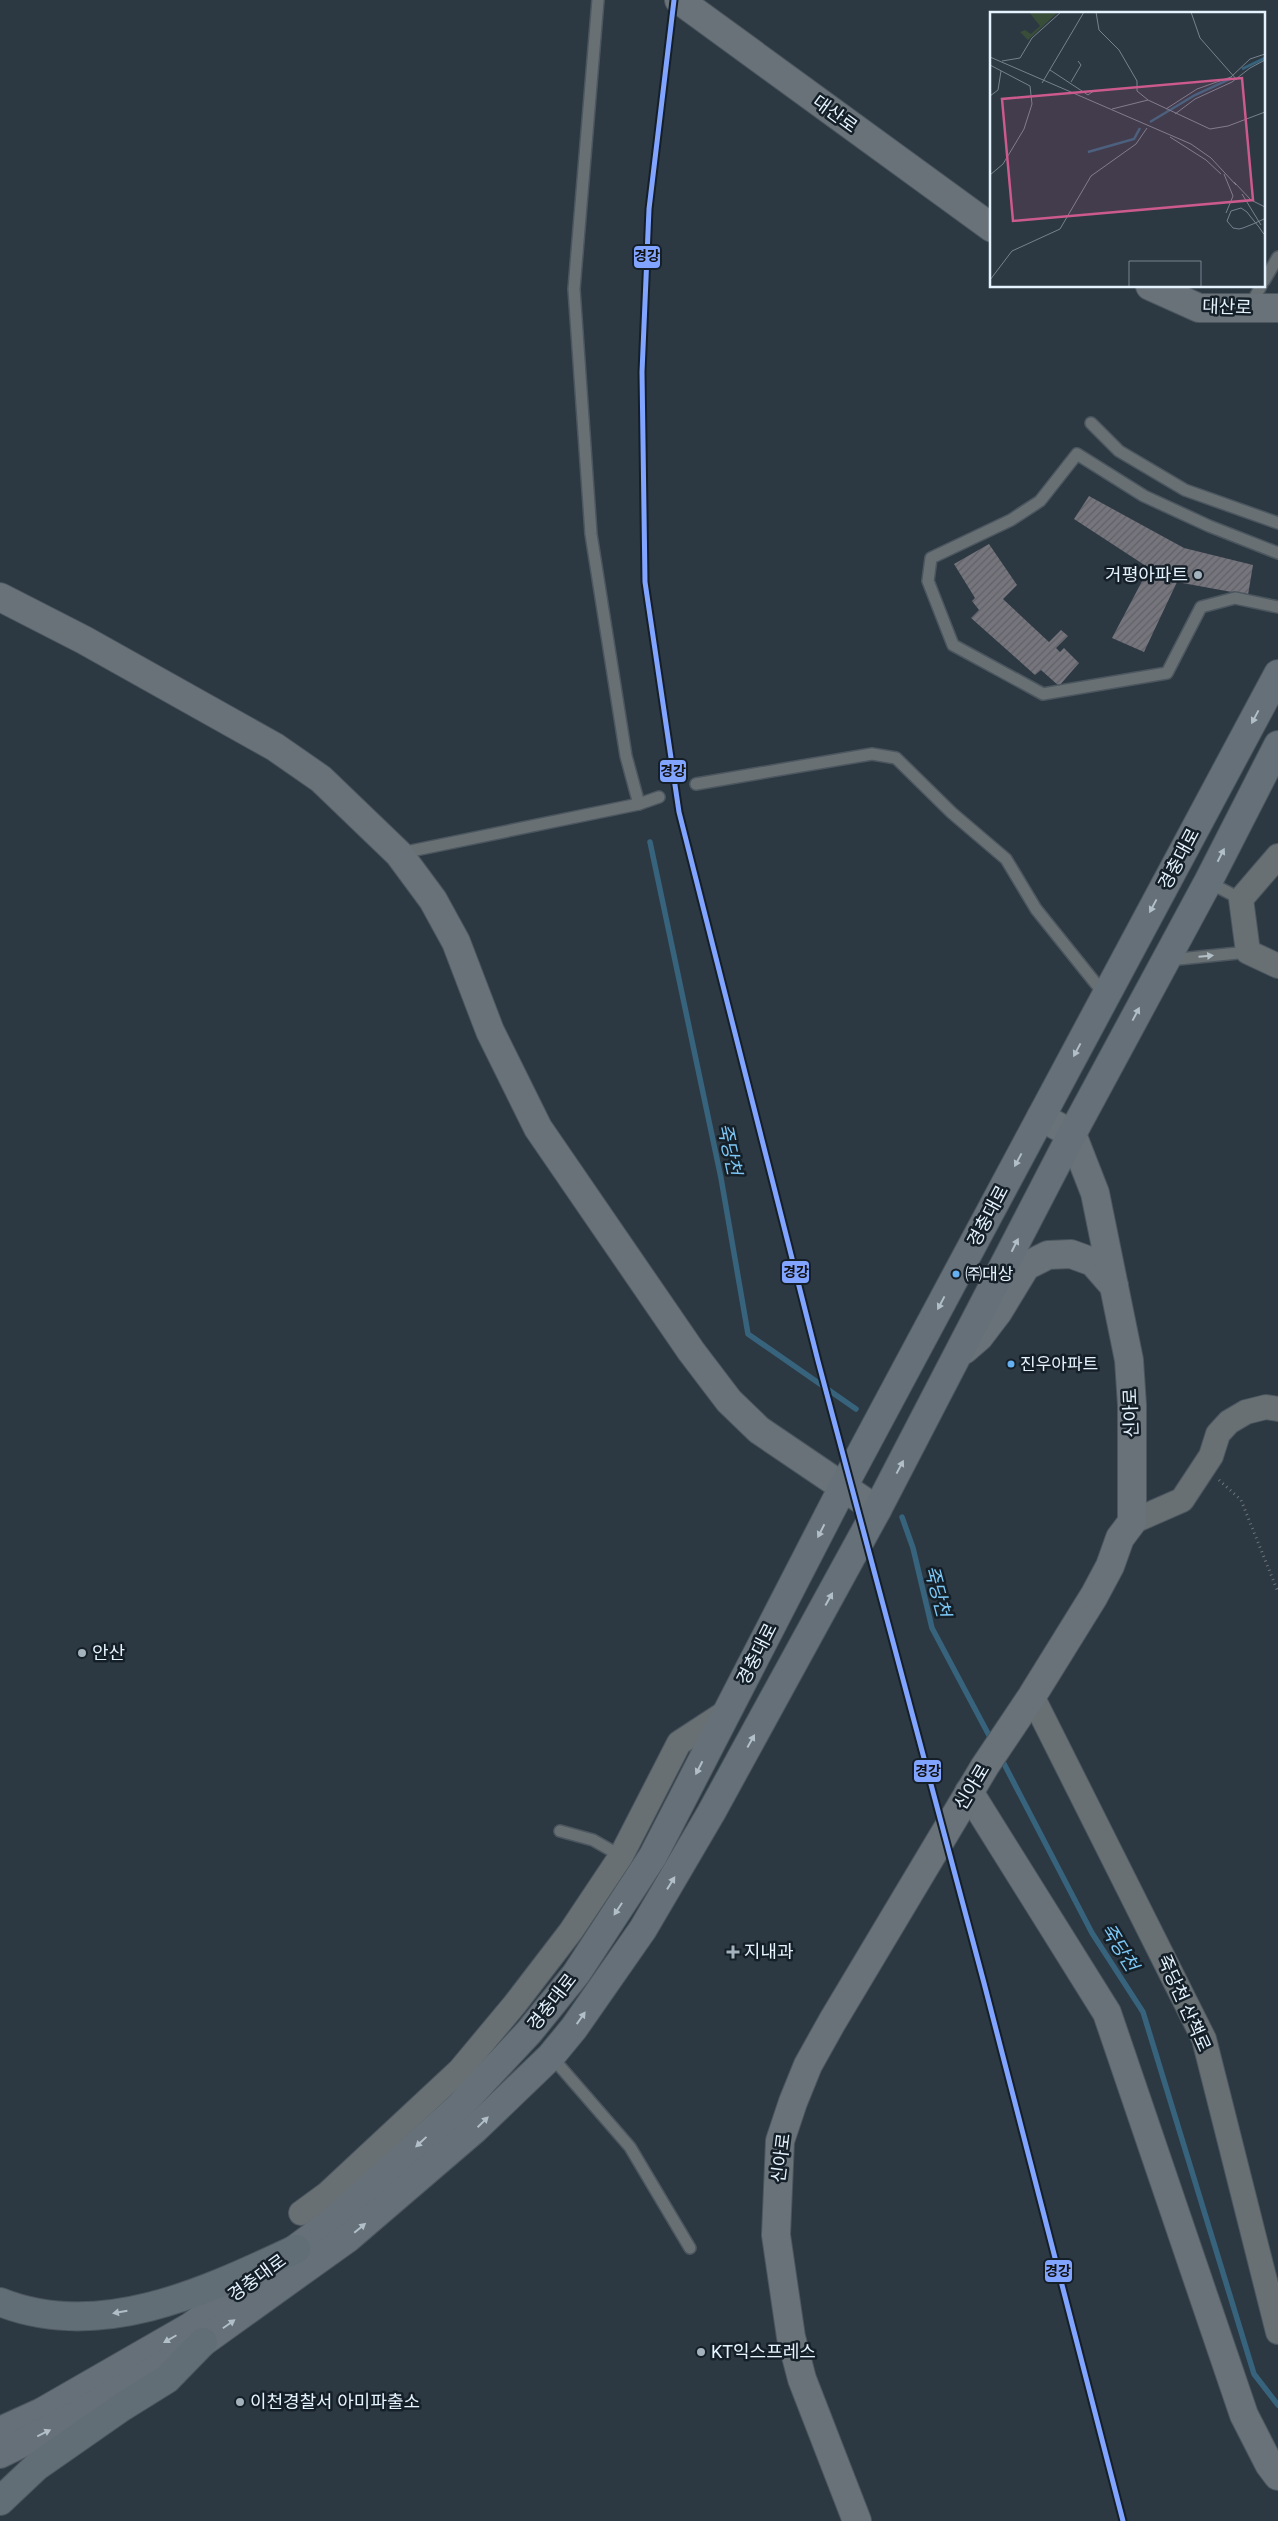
<svg xmlns="http://www.w3.org/2000/svg" width="1278" height="2521" font-family="Roboto,'Noto Sans KR',sans-serif">
<defs>
<pattern id="building-hatch" width="6" height="6" patternUnits="userSpaceOnUse" patternTransform="scale(1.25)"><rect width="6" height="6" fill="#76757d"/><path d="M-1 1l2-2M0 6l6-6M5 7l2-2" fill="none" stroke="#606167"/></pattern>
</defs>
<rect width="100%" height="100%" fill="#2c3842"/>
<g fill="none" stroke-linecap="round" stroke-linejoin="round">
<g stroke="#37637d" stroke-width="5.5">
<polyline points="650,842 721,1178 748,1334 856,1409"/>
<polyline points="902,1517 913,1548 932,1628 992,1741"/>
<polyline points="1001,1758 1092,1933 1143,2012 1254,2374 1278,2405"/>
</g>
</g>
<g fill="url(#building-hatch)">
<polygon points="1089,496 1184,548 1253,565 1248,595 1177,582 1144,652 1112,638 1149,568 1074,519"/>
<polygon points="989,544 1017,585 1003,599 1049,642 1061,630 1068,636 1056,648 1060,652 1064,648 1079,663 1059,686 1041,670 1035,675 971,618 979,610 972,601 975,598 954,564"/>
</g>
<g fill="none" stroke-linecap="round" stroke-linejoin="round">
<defs>
<g id="lane">
<polyline points="598,0 574,289 591,534 626,756 639,804"/>
<polyline points="1264,281 1278,257"/>
<polyline points="1250,306 1261,286"/>
<polyline points="1091,423 1119,451 1185,490 1278,523"/>
<polyline points="1278,553 1209,526 1144,496 1077,454 1040,501 1011,520 931,558 928,581 953,645 1043,694 1167,673 1201,607 1235,598 1278,607"/>
<polyline points="696,784 872,754 896,758 952,813 1006,859 1036,909 1105,995"/>
<polyline points="401,853 639,804 659,797"/>
<polyline points="1208,882 1241,899"/>
<polyline points="1169,960 1248,952"/>
<polyline points="560,1831 593,1840 621,1856"/>
<polyline points="551,2056 630,2147 690,2248"/>
</g>
<g id="street">
<polyline points="1278,856 1241,899 1248,952 1278,966"/>
<polyline points="1132,1522 1182,1500 1211,1456 1218,1434 1229,1422 1246,1412 1266,1407 1278,1409"/>
<polyline points="1032,1696 1204,2039 1278,2332"/>
<polyline points="301,2213 327,2194 460,2070 515,2004 571,1931 621,1856 679,1743 728,1711"/>
</g>
<g id="secondary">
<polyline points="679,0 992,228"/>
<polyline points="1150,286 1199,308 1278,308"/>
<polyline points="0,597 84,640 275,747 321,779 399,854 433,900 456,942 490,1031 538,1128 691,1351 729,1401 759,1430 877,1510"/>
<polyline points="964,1350 979,1337 998,1312 1026,1266 1048,1255 1071,1254 1093,1262 1114,1286"/>
<polyline points="969,1792 1107,2013 1244,2415 1269,2464 1278,2476"/>
<polyline points="857,2521 802,2379 791,2337 776,2235 780,2141 793,2102 808,2065 832,2022 985,1766 1032,1696 1094,1596 1110,1566 1120,1538 1132,1522 1132,1405 1129,1360 1095,1193 1072,1134 1041,1117"/>
</g>
<g id="primary">
<polyline points="0,2431 42,2412 190,2327 333,2221 458,2108 529,2032 576,1974 653,1856 843,1487 1278,674"/>
<polyline points="0,2454 55,2427 203,2342 348,2238 475,2129 551,2056 574,2028 643,1929 711,1813 877,1510 1072,1134 1208,882 1278,745"/>
</g>
<g id="highway">
<path d="M0,2302C100,2342 206,2291 296,2249"/>
<polyline points="0,2501 36,2467 122,2407 167,2379 203,2342"/>
</g>
</defs>
<use href="#lane" stroke="#4b565f" stroke-width="14"/>
<use href="#street" stroke="#4b565f" stroke-width="26"/>
<use href="#secondary" stroke="#4b565f" stroke-width="30"/>
<use href="#primary" stroke="#4b565f" stroke-width="30"/>
<use href="#highway" stroke="#4b565f" stroke-width="30"/>
<polyline stroke="#6d7479" stroke-width="3" stroke-dasharray="1 4" stroke-linecap="butt" points="1219,1480 1241,1500 1278,1592"/>
<use href="#lane" stroke="#687074" stroke-width="11"/>
<use href="#street" stroke="#687074" stroke-width="24"/>
<use href="#secondary" stroke="#687278" stroke-width="28"/>
<use href="#primary" stroke="#657078" stroke-width="28"/>
<use href="#highway" stroke="#626e75" stroke-width="28"/>
<defs>
<polyline id="metro-1" points="674,0 649,209 642,372 645,582 679,812 818,1361 984,1983 1123,2521"/>
</defs>
<use href="#metro-1" stroke="#151f28" stroke-width="9"/>
<use href="#metro-1" stroke="#80a4ff" stroke-width="5"/>
</g>
<defs><path id="oneway-solid" d="M-6-.8H1V-3.2L6.5 0L1 3.2V.8H-6Z" transform="scale(1.25)"/></defs>
<g fill="#b2bfc9">
<use href="#oneway-solid" transform="translate(1255 717) rotate(118)"/>
<use href="#oneway-solid" transform="translate(1221 855) rotate(-63)"/>
<use href="#oneway-solid" transform="translate(1153 906) rotate(118)"/>
<use href="#oneway-solid" transform="translate(1136 1014) rotate(-62)"/>
<use href="#oneway-solid" transform="translate(1077 1050) rotate(118)"/>
<use href="#oneway-solid" transform="translate(1018 1160) rotate(118)"/>
<use href="#oneway-solid" transform="translate(1015 1245) rotate(-63)"/>
<use href="#oneway-solid" transform="translate(941 1303) rotate(118)"/>
<use href="#oneway-solid" transform="translate(900 1467) rotate(-62)"/>
<use href="#oneway-solid" transform="translate(821 1531) rotate(117)"/>
<use href="#oneway-solid" transform="translate(829 1599) rotate(-61)"/>
<use href="#oneway-solid" transform="translate(751 1741) rotate(-61)"/>
<use href="#oneway-solid" transform="translate(699 1768) rotate(117)"/>
<use href="#oneway-solid" transform="translate(671 1883) rotate(-58)"/>
<use href="#oneway-solid" transform="translate(618 1909) rotate(123)"/>
<use href="#oneway-solid" transform="translate(581 2018) rotate(-55)"/>
<use href="#oneway-solid" transform="translate(483 2122) rotate(-44)"/>
<use href="#oneway-solid" transform="translate(421 2142) rotate(137)"/>
<use href="#oneway-solid" transform="translate(360 2228) rotate(-40)"/>
<use href="#oneway-solid" transform="translate(229 2324) rotate(-35)"/>
<use href="#oneway-solid" transform="translate(170 2339) rotate(150)"/>
<use href="#oneway-solid" transform="translate(44 2433) rotate(-26)"/>
</g>
<use fill="#b3bfc7" href="#oneway-solid" transform="translate(1206 956) rotate(-5)"/>
<use fill="#b1bec8" href="#oneway-solid" transform="translate(120 2312) rotate(170)"/>
<g fill="#a4b2bd" stroke="#151f28" stroke-width="2">
<circle cx="1198" cy="575" r="5"/>
<circle cx="82" cy="1653" r="5"/>
<path d="M730.5 1944.5h5v5h5v5h-5v5h-5v-5h-5v-5h5z"/>
<circle cx="701" cy="2352" r="5"/>
<circle cx="240" cy="2402" r="5"/>
</g>
<g fill="#66b1f2" stroke="#151f28" stroke-width="2">
<circle cx="956" cy="1274" r="4.5"/>
<circle cx="1011" cy="1364" r="4.5"/>
</g>
<g text-anchor="middle" stroke-width="5" stroke-linejoin="round" paint-order="stroke">
<g font-size="17" fill="#e5f3ff" stroke="#151f28" text-anchor="start">
<text x="965" y="1280">㈜대상</text>
<text x="1020" y="1370">진우아파트</text>
</g>
<g font-size="18" fill="#e5f3ff" stroke="#151f28">
<text transform="translate(835 114) rotate(36)" y="6">대산로</text>
<text transform="translate(1227 307) rotate(2)" y="6">대산로</text>
<text transform="translate(1179 859) rotate(-62)" y="6">경충대로</text>
<text transform="translate(988 1216) rotate(-62)" y="6">경충대로</text>
<text transform="translate(1131 1413) rotate(-92)" y="6">신아로</text>
<text transform="translate(757 1654) rotate(-63)" y="6">경충대로</text>
<text transform="translate(972 1787) rotate(-59)" y="6">신아로</text>
<text transform="translate(552 2002) rotate(-52)" y="6">경충대로</text>
<text transform="translate(1184 2003) rotate(66)" y="6">죽당천 산책로</text>
<text transform="translate(781 2158) rotate(-83)" y="6">신아로</text>
<text transform="translate(257 2278) rotate(-36)" y="6">경충대로</text>
</g>
<g font-size="18" fill="#e5f3ff" stroke="#151f28" text-anchor="start">
<text x="1188" y="581" text-anchor="end">거평아파트</text>
<text x="92" y="1659">안산</text>
<text x="744" y="1958">지내과</text>
<text x="711" y="2358">KT익스프레스</text>
<text x="250" y="2408">이천경찰서 아미파출소</text>
</g>
<g font-size="19" font-style="italic" fill="#7dc8f6" stroke="#151f28">
<text transform="translate(730 1149) rotate(78)" y="7">죽당천</text>
<text transform="translate(938 1591) rotate(75)" y="7">죽당천</text>
<text transform="translate(1120 1947) rotate(58)" y="7">죽당천</text>
</g>
</g>
<g transform="translate(990 12)">
<rect width="275" height="275" fill="#2c3842"/>
<path d="M39,0H68L38,28L30,20L35,18L41,22L50,14Z" fill="#394e39"/>
<path fill="none" stroke="#37637d" stroke-width="2.5" d="M252,57L275,46M160,110L205,83L242,66M98,140L144,127L150,116"/>
<path fill="none" stroke="#76838e" stroke-width="1" d="M106,0L109,18L129,38L147,69V79L158,88M201,0L210,26L247,68M0,45L201,132L221,146L246,173M12,49L30,46L42,26L71,0M0,53L40,74L42,92L34,117L13,152L0,163M60,58L98,83L105,78M81,70L91,53L88,49M52,71L94,0M0,84L8,78L11,59M122,97L158,88L220,117L238,114L275,100M176,97L207,77L241,65L260,47L275,42M185,102L205,87L242,70L260,56L275,48M180,125L216,148L231,162M234,162L243,184L236,201M244,170L261,188L275,195M252,182L271,213M275,207H274L263,212L253,216L249,217L243,216L237,209L241,199L251,196L257,200L260,204L269,215L273,221L275,223M0,268L22,239L70,217L101,164L146,132L157,116M139,275V249H211V275"/>
<path fill="#cc5a8c" fill-opacity="0.15" stroke="#cc5a8c" stroke-width="2.5" d="M252,66L263,188L23,209L12,87Z"/>
<rect width="275" height="275" fill="none" stroke="#e5f3ff" stroke-width="2.5"/>
</g>
<g stroke="#151f28" stroke-width="2">
<rect x="633" y="245" width="28" height="24" rx="5" fill="#80a4ff"/>
<rect x="659" y="759" width="28" height="24" rx="5" fill="#80a4ff"/>
<rect x="781" y="1260" width="29" height="24" rx="5" fill="#80a4ff"/>
<rect x="913" y="1759" width="29" height="24" rx="5" fill="#80a4ff"/>
<rect x="1044" y="2259" width="29" height="24" rx="5" fill="#80a4ff"/>
</g>
<g font-size="14" text-anchor="middle" font-weight="bold" fill="#111">
<text x="647" y="261">경강</text>
<text x="673" y="776">경강</text>
<text x="796" y="1277">경강</text>
<text x="928" y="1776">경강</text>
<text x="1058" y="2276">경강</text>
</g>
</svg>
